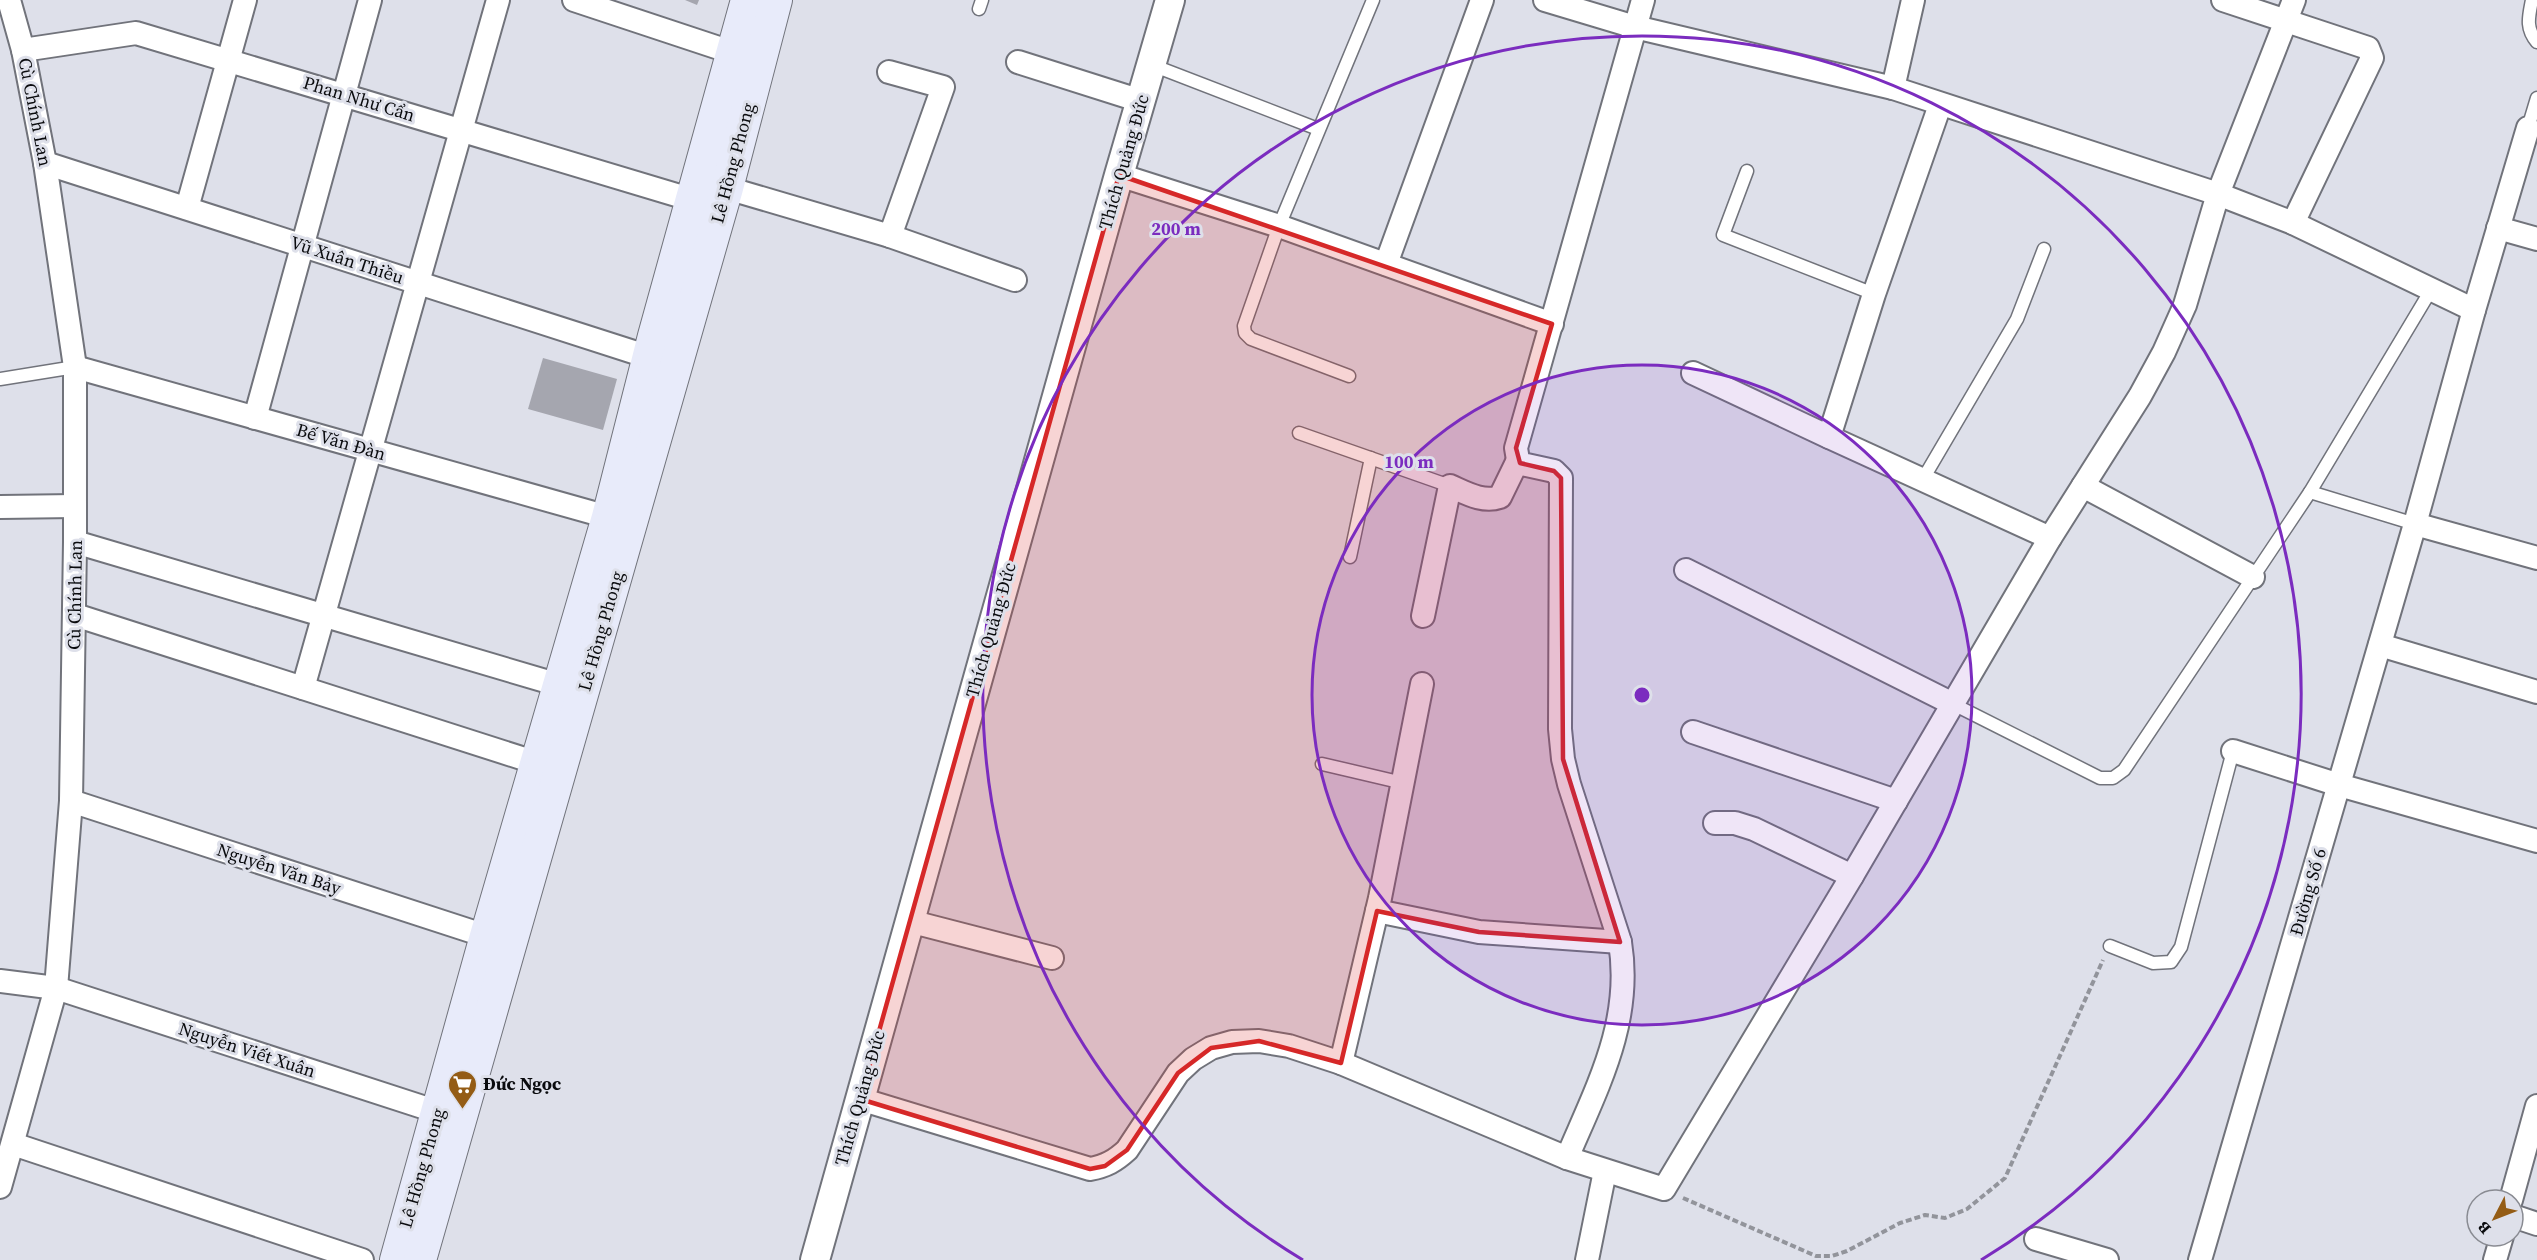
<svg xmlns="http://www.w3.org/2000/svg" width="2537" height="1260" font-family="'Source Serif 4',serif">
<rect width="100%" height="100%" fill="#dee0ea"/>
<g fill="#a5a6af">
<polygon points="685,0 699,0 697,5"/>
<polygon points="543,358 617,379 603,430 528,409"/>
</g>
<g fill="none" stroke-linecap="round" stroke-linejoin="round">
<defs>
<g id="service">
<path d="M2532,0C2529,16 2525,28 2537,42"/>
<polyline points="979,9 982,0"/>
<polyline points="1152,65 1318,129"/>
<polyline points="2528,128 2537,98"/>
<polyline points="1747,171 1723,235 1874,294"/>
<polyline points="1349,376 1251,339 1245,333 1244,326 1279,226 1373,0"/>
<polyline points="0,379 75,367"/>
<polyline points="1299,433 1450,486"/>
<polyline points="1923,479 2017,319 2044,249"/>
<polyline points="2310,492 2415,524"/>
<polyline points="1350,557 1371,458"/>
<polyline points="1953,704 2100,778 2113,778 2124,770 2310,492 2431,290"/>
<polyline points="1322,764 1403,783"/>
<polyline points="2110,946 2153,963 2171,962 2181,947 2233,751"/>
</g>
<g id="minor">
<polyline points="574,0 734,53"/>
<polyline points="1545,0 1635,27 1893,88 2218,194 2293,223 2474,310"/>
<polyline points="2223,0 2368,48 2372,58 2293,223"/>
<polyline points="23,50 136,33 693,200"/>
<polyline points="1018,62 1141,101"/>
<polyline points="1893,88 1913,0"/>
<polyline points="1940,105 1874,294 1829,437 2050,538"/>
<polyline points="45,163 649,357"/>
<polyline points="1119,175 1279,226 1552,324"/>
<polyline points="727,188 890,236 943,87 889,72"/>
<polyline points="187,208 245,0"/>
<polyline points="2498,228 2537,239"/>
<polyline points="890,236 1015,280"/>
<polyline points="1386,264 1482,0"/>
<polyline points="75,367 608,517"/>
<polyline points="1693,373 1829,437"/>
<polyline points="255,418 370,0"/>
<polyline points="2083,486 2253,577"/>
<polyline points="0,507 75,506"/>
<polyline points="2415,524 2537,558"/>
<polyline points="75,542 559,685"/>
<polyline points="1686,570 1953,704"/>
<polyline points="75,615 537,763"/>
<path d="M1423,616L1450,486C1466,493 1483,503 1500,497L1518,460"/>
<polyline points="2380,645 2537,692"/>
<polyline points="303,688 498,0"/>
<polyline points="1693,732 1896,801"/>
<polyline points="2233,751 2339,785 2537,841"/>
<polyline points="71,801 486,936"/>
<polyline points="1715,823 1735,823 1754,829 1852,876"/>
<polyline points="1377,911 1479,932 1620,942"/>
<polyline points="909,921 1052,958"/>
<polyline points="0,981 56,988 438,1112"/>
<polyline points="1341,1063 1380,898 1422,684"/>
<path d="M860,1099L1090,1169C1106,1166 1115,1161 1127,1150L1178,1073L1193,1059L1211,1048L1232,1042L1259,1041L1289,1046L1341,1063L1567,1158L1664,1189L1852,876L2050,538L2140,396L2164,352L2185,305L2218,194L2294,0"/>
<polyline points="13,1144 362,1260"/>
<path d="M1567,1158C1597,1087 1633,1022 1620,942L1569,784L1563,759L1560,729L1561,478L1554,471L1522,464L1518,460L1516,448L1643,0"/>
<polyline points="0,1187 56,988 71,801 75,542 75,367 45,163 23,50 9,0"/>
<polyline points="2511,1200 2537,1106"/>
<polyline points="2513,1216 2537,1224"/>
<polyline points="2036,1239 2107,1260"/>
<polyline points="1587,1260 1605,1171"/>
<polyline points="2200,1260 2415,524 2474,310 2528,128"/>
<polyline points="2495,1260 2502,1236"/>
</g>
<polyline id="tertiary" points="815,1260 1119,175 1170,0"/>
<g id="secondary">
<polyline points="396,1260 486,936 608,517 654,336 747,0"/>
<polyline points="420,1260 727,188 776,0"/>
</g>
</defs>
<use href="#service" stroke="#71737b" stroke-width="15"/>
<use href="#minor" stroke="#71737b" stroke-width="26"/>
<use href="#tertiary" stroke="#71737b" stroke-width="32"/>
<use href="#secondary" stroke="#71737b" stroke-width="34"/>
<polyline stroke="#92949b" stroke-width="4" stroke-dasharray="6 3" stroke-linecap="butt" points="1683,1198 1816,1256 1832,1256 1847,1251 1900,1223 1925,1215 1945,1218 1967,1209 2005,1178 2103,960"/>
<use href="#service" stroke="#fff" stroke-width="12"/>
<use href="#minor" stroke="#fff" stroke-width="22"/>
<use href="#tertiary" stroke="#fff" stroke-width="28"/>
<use href="#secondary" stroke="#e8ebfa" stroke-width="32"/>
</g>
<path fill="#d62828" fill-opacity="0.2" stroke="#d62828" stroke-width="4.5" stroke-linejoin="round" d="M1119,175L1552,324L1516,448L1520,463L1554,471L1561,478L1563,759L1620,942L1479,932L1377,911L1341,1063L1259,1041L1211,1048L1178,1073L1127,1150L1105,1166L1090,1169L860,1099Z"/>
<circle cx="1642" cy="695" r="330" fill="#7b2cbf" fill-opacity=".12"/>
<g fill="none" stroke="#7b2cbf" stroke-width="3">
<circle cx="1642" cy="695" r="330"/>
<path d="M1303 1260A659 659 0 1 1 1981 1260"/>
</g>
<defs>
<symbol id="supermarket-pin" viewBox="-11 -11 22 30"><path d="M0 17L-7.5 6A9.5 9.5 0 1 1 7.5 6Z" fill="#945c15" stroke="#dee0ea"/><path d="M-6-5.5h2.5l.6 2H6L4.5 2H-2.5L-4.4-4H-6ZM-1.5 3.2a1.3 1.3 0 1 0 .1 0ZM3 3.2a1.3 1.3 0 1 0 .1 0Z" fill="#fff"/></symbol>
</defs>
<g fill-rule="evenodd">
<use href="#supermarket-pin" x="446" y="1068" width="33" height="45"/>
</g>
<g text-anchor="middle" stroke-width="6" stroke-linejoin="round" paint-order="stroke">
<g font-size="18" fill="#0a0b0e" stroke="#dee0ea">
<text transform="translate(359 99) rotate(17)" y="6">Phan Như Cẩn</text>
<text transform="translate(35 112) rotate(79)" y="6">Cù Chính Lan</text>
<text transform="translate(1124 162) rotate(-74)" y="6">Thích Quảng Đức</text>
<text transform="translate(733 163) rotate(-75)" y="6">Lê Hồng Phong</text>
<text transform="translate(347 260) rotate(18)" y="6">Vũ Xuân Thiều</text>
<text transform="translate(341 442) rotate(16)" y="6">Bế Văn Đàn</text>
<text transform="translate(75 595) rotate(-89)" y="6">Cù Chính Lan</text>
<text transform="translate(991 630) rotate(-74)" y="6">Thích Quảng Đức</text>
<text transform="translate(601 631) rotate(-74)" y="6">Lê Hồng Phong</text>
<text transform="translate(279 869) rotate(18)" y="6">Nguyễn Văn Bảy</text>
<text transform="translate(2308 892) rotate(-74)" y="6">Đường Số 6</text>
<text transform="translate(247 1050) rotate(18)" y="6">Nguyễn Viết Xuân</text>
<text transform="translate(860 1098) rotate(-74)" y="6">Thích Quảng Đức</text>
<text transform="translate(422 1168) rotate(-74)" y="6">Lê Hồng Phong</text>
</g>
<g font-size="18" font-weight="bold" fill="#0a0b0e" stroke="#dee0ea" text-anchor="start">
<text x="483" y="1090">Đức Ngọc</text>
</g>
</g>
<circle cx="1642" cy="695" r="9" fill="#7b2cbf" stroke="#dee0ea" stroke-width="3"/>
<g font-size="18" text-anchor="middle" font-weight="bold" fill="#7b2cbf" stroke="#dee0ea" stroke-width="6" stroke-linejoin="round" paint-order="stroke">
<text x="1176" y="235">200 m</text>
<text x="1409" y="468">100 m</text>
</g>
<g transform="translate(2495 1218) rotate(228)"><circle r="28" fill="#dee0ea" stroke="#898b92" stroke-width="1.5"/>
<path d="M0-4.5L10 22L0 15L-10 22Z" fill="#945c15"/>
<text y="-9" font-size="16" font-weight="bold" text-anchor="middle" fill="#0a0b0e">B</text>
</g>
</svg>
